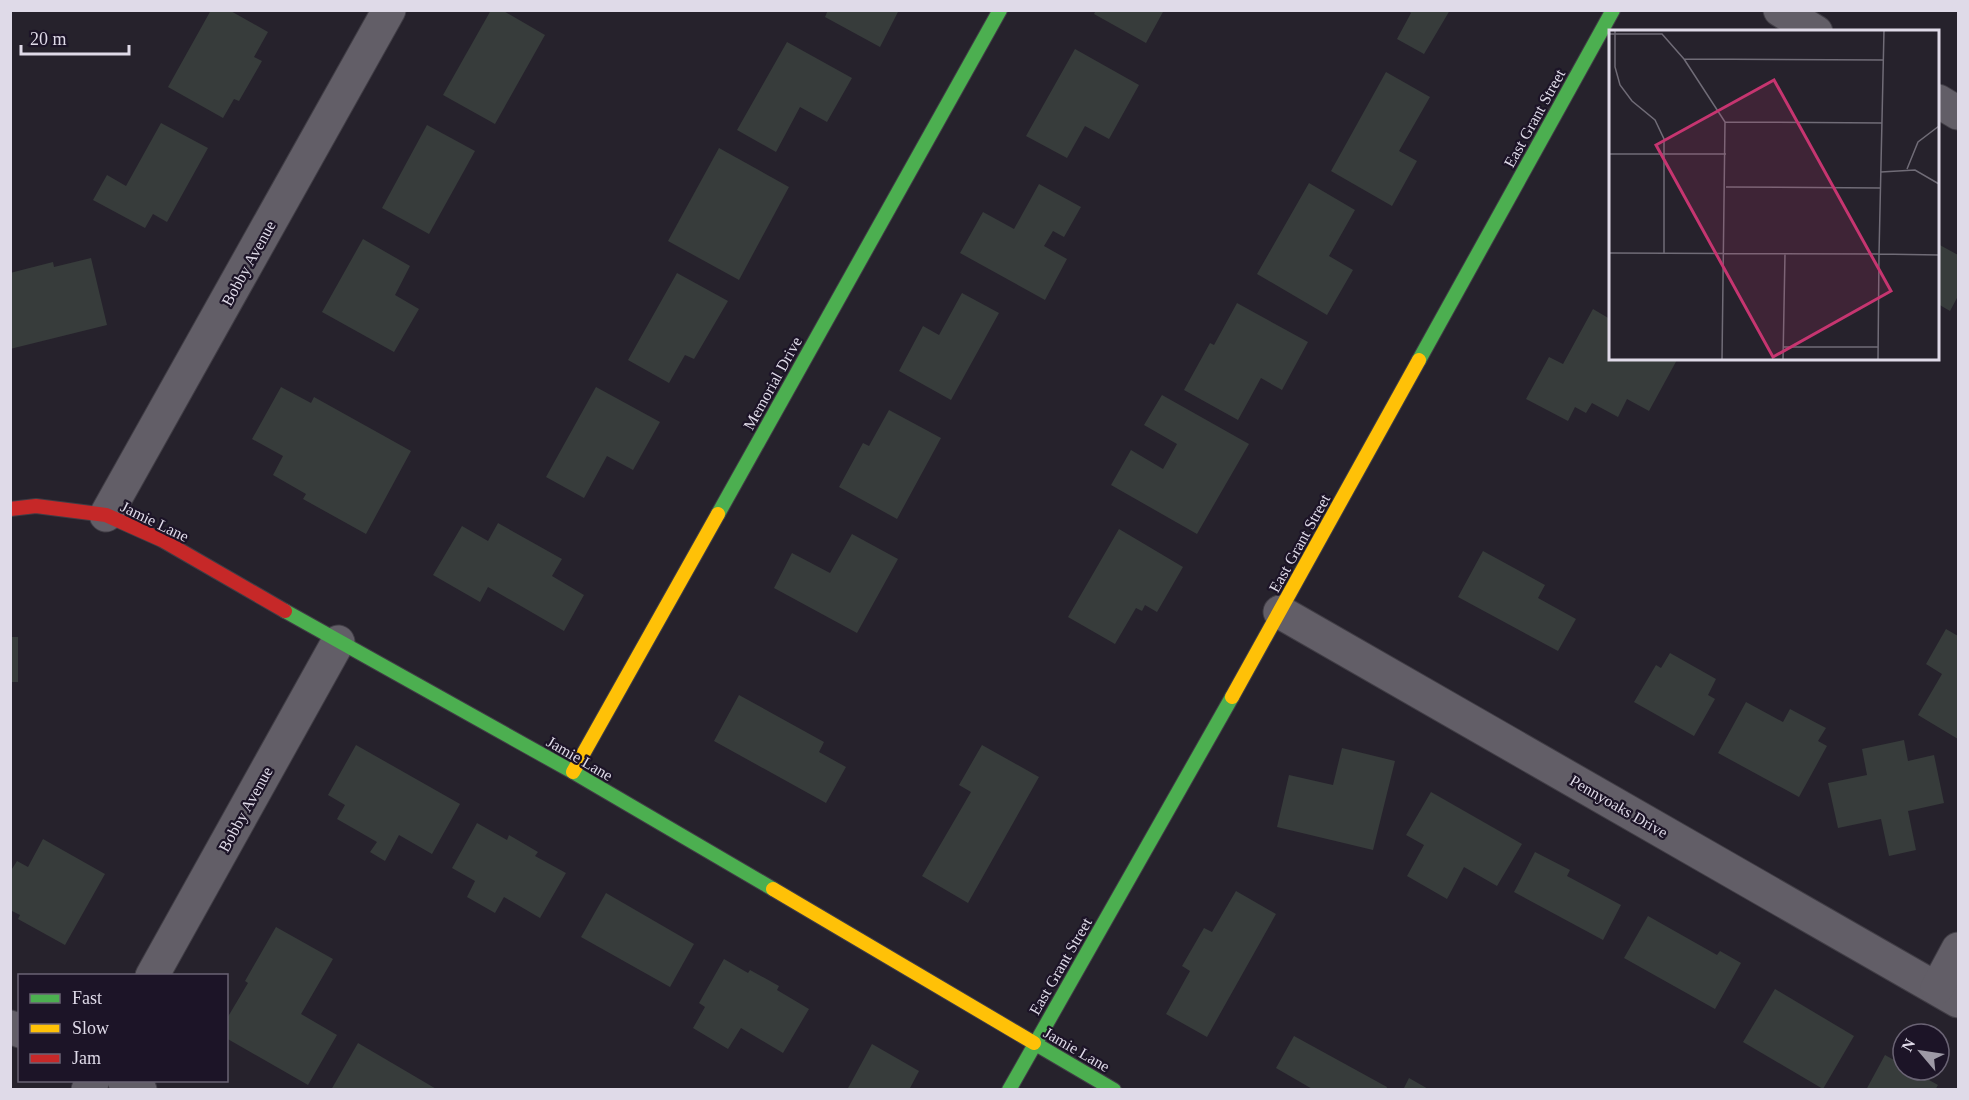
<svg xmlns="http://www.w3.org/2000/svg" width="1969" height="1100" font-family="Georgia,serif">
<rect width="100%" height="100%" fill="#26222c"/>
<g fill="#373c3b">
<polygon points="211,10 229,10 268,32 254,57 262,61 239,101 234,99 223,118 168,87"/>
<polygon points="491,10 502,10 545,35 495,124 443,95"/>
<polygon points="828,10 899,10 880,47 825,17"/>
<polygon points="1096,10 1164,10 1146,43 1094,14"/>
<polygon points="1408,10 1450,10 1424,54 1397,39 1411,13"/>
<polygon points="787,42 852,78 827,122 800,107 776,152 737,130"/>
<polygon points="1075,49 1139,85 1109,139 1085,126 1067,158 1026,136"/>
<polygon points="1386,72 1430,97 1399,151 1417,161 1392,206 1331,171"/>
<polygon points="161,123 208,148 167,222 153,214 145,228 93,200 107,175 126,186"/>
<polygon points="427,125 475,151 429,234 382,208"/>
<polygon points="719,148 789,187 739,280 668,241"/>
<polygon points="1309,183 1355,210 1329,256 1353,270 1327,315 1257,274"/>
<polygon points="1039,184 1081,207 1064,237 1053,231 1044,246 1067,259 1045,300 960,253 983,212 1014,229"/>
<polygon points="363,239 410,266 395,295 419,309 394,352 322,312"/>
<polygon points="1938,244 1958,255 1958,296 1950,311 1938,304"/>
<polygon points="91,258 107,325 10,349 10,290 12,289 10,273 53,262 54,267"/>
<polygon points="677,273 728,301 694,359 685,355 669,383 628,360"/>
<polygon points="962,293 999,313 951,400 899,371 923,326 939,335"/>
<polygon points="1237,303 1308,342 1282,390 1261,378 1238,420 1184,390 1210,343 1214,345"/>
<polygon points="1593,309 1610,319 1610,358 1678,358 1649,411 1627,399 1618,417 1592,403 1586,413 1575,407 1568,421 1526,399 1549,357 1563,364"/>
<polygon points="281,387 311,403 314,397 411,451 366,534 303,499 306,494 273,475 283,456 252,439"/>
<polygon points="596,387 660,422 633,470 607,456 584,498 546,477"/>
<polygon points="1162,395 1249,444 1197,534 1111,485 1131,450 1163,469 1177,444 1144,425"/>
<polygon points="889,410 941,438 897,519 839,487 863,443 869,446"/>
<polygon points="498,523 562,559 552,576 584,595 564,631 488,587 480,602 433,575 462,526 488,541"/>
<polygon points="1119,529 1183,567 1157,612 1145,605 1142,611 1136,608 1115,644 1068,617"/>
<polygon points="852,534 898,559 857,633 774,588 792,553 830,573"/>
<polygon points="1483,551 1545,585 1538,598 1576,619 1558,651 1458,597"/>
<polygon points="1946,629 1958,636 1958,739 1918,715 1942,674 1926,664"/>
<rect x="10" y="637" width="8" height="45"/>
<polygon points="1670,653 1716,679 1708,695 1715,699 1694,736 1634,702 1656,665 1661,668"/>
<polygon points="739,695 824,742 819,752 846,767 826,803 714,741"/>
<polygon points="1746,702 1783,722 1790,709 1826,728 1818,741 1827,746 1799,797 1718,753"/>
<polygon points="1904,740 1908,761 1934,755 1944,803 1908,811 1916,850 1889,856 1881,819 1838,828 1828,783 1867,775 1862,749"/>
<polygon points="356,745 460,804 432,854 399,835 385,861 370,852 377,842 337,819 345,805 328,795"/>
<polygon points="982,745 1039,777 968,903 922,876 971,792 959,785"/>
<polygon points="1342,748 1395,761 1373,850 1277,827 1289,775 1333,785"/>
<polygon points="1431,792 1522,844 1497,886 1464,867 1447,899 1407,876 1424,845 1406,835"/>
<polygon points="477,823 507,840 509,835 538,852 535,856 566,873 540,918 504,897 495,913 467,897 475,881 452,868"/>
<polygon points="43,839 105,874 65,945 18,919 20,915 10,910 10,872 17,861 28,867"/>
<polygon points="1535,852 1570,870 1567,876 1621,905 1603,940 1514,892"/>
<polygon points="1236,891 1276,914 1207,1037 1166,1014 1190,971 1182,966 1204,928 1212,932"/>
<polygon points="606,893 694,944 670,987 581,937"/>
<polygon points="1648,916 1717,955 1720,951 1741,963 1715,1009 1624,958"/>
<polygon points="276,927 333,959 301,1014 337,1035 308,1085 226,1038 226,1020 248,983 245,981"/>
<polygon points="724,959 748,973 750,970 779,986 777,990 809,1009 783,1053 741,1028 728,1049 693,1028 705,1007 699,1003"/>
<polygon points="1775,989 1854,1036 1823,1089 1743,1042"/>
<polygon points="1294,1036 1387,1087 1386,1090 1314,1090 1276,1068"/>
<polygon points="358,1043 438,1090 331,1090"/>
<polygon points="872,1044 919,1071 909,1090 847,1090"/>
<polygon points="1885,1055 1903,1065 1903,1070 1911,1070 1938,1085 1935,1090 1866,1090"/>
<polygon points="1409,1078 1430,1090 1403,1090"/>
</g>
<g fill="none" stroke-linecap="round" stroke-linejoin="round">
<defs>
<g id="street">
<polyline points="1780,10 1816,32"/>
<polyline points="1938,101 1958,113"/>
<polyline points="106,515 389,10"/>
<polyline points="1280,612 1958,1001"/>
<polyline points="152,976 338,642"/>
<polyline points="1937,988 1958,949"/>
<polyline points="10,1027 20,1031"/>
<polyline points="124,1080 140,1090"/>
<polyline points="88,1090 93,1080"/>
</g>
<g id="fast">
<polyline points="1419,360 1613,10"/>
<polyline points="718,514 1000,10"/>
<polyline points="285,611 573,772 773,889"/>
<polyline points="1034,1043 1114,1090"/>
<polyline points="1009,1090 1232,697"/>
</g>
<g id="slow">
<polyline points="1232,697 1419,360"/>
<polyline points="573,772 718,514"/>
<polyline points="773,889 1034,1043"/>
</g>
<polyline id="jam" points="10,509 36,506 106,515 162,540 285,611"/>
</defs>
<use href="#street" stroke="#403d45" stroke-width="35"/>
<use href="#fast" stroke="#403d45" stroke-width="16"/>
<use href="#slow" stroke="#403d45" stroke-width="16"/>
<use href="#jam" stroke="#403d45" stroke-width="16"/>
<use href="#street" stroke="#625e67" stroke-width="33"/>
<use href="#fast" stroke="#4caf50" stroke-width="14"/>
<use href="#slow" stroke="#ffc107" stroke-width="14"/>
<use href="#jam" stroke="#c62828" stroke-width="14"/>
</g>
<g text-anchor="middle" stroke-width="4.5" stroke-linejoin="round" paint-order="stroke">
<g font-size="16" fill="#dfdae8" stroke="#1c1427">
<text transform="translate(1534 118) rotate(-61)" y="6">East Grant Street</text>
<text transform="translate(248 263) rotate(-61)" y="6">Bobby Avenue</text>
<text transform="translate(772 383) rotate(-61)" y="6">Memorial Drive</text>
<text transform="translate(155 521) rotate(26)" y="6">Jamie Lane</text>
<text transform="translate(1299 543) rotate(-61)" y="6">East Grant Street</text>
<text transform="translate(580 758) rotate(30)" y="6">Jamie Lane</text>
<text transform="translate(1619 806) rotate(30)" y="6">Pennyoaks Drive</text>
<text transform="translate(245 809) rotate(-61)" y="6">Bobby Avenue</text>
<text transform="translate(1060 966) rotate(-60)" y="6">East Grant Street</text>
<text transform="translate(1077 1049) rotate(30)" y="6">Jamie Lane</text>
</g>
</g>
<g transform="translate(1609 30)">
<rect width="330" height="330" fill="#26222c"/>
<path fill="none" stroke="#706c77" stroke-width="1.5" d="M6,1V37L11,55L23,71L46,90L55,109V223M0,4H53L75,29L274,30M75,29L116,92L113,330M116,92L273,93M0,124H117M298,139L309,112L330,96M272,142L306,140L330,154M117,157L272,158M0,223L270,224L275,0M174,317H269M174,330L176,224M269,330L270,224L330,225"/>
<path fill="#c63570" fill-opacity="0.15" stroke="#c63570" stroke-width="3" d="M165,50L282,261L164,327L47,115Z"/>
<rect width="330" height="330" fill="none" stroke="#dfdae8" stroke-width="3"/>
</g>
<rect width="1969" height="1100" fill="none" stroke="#dfdae8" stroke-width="24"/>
<rect x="18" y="974" width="210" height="108" fill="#1c1427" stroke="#6a6374" stroke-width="1.5"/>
<rect x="30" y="994" width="30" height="9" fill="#4caf50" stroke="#6a6374" stroke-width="1.5"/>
<text x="72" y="1004" font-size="18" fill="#dfdae8">Fast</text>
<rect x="30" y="1024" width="30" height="9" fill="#ffc107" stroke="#6a6374" stroke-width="1.5"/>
<text x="72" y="1034" font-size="18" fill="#dfdae8">Slow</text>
<rect x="30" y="1054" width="30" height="9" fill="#c62828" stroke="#6a6374" stroke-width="1.5"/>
<text x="72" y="1064" font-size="18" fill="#dfdae8">Jam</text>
<g transform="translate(1921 1052) rotate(299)"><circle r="28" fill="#1c1427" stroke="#6a6374" stroke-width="1.5"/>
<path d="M0-4.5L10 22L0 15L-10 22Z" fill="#9e9aa6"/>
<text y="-9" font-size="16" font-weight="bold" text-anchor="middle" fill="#dfdae8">N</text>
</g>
<path d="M21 45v9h108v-9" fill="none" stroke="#dfdae8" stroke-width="3"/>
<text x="30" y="45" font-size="18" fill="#dfdae8" stroke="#1c1427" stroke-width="4.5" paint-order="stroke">20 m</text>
</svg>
